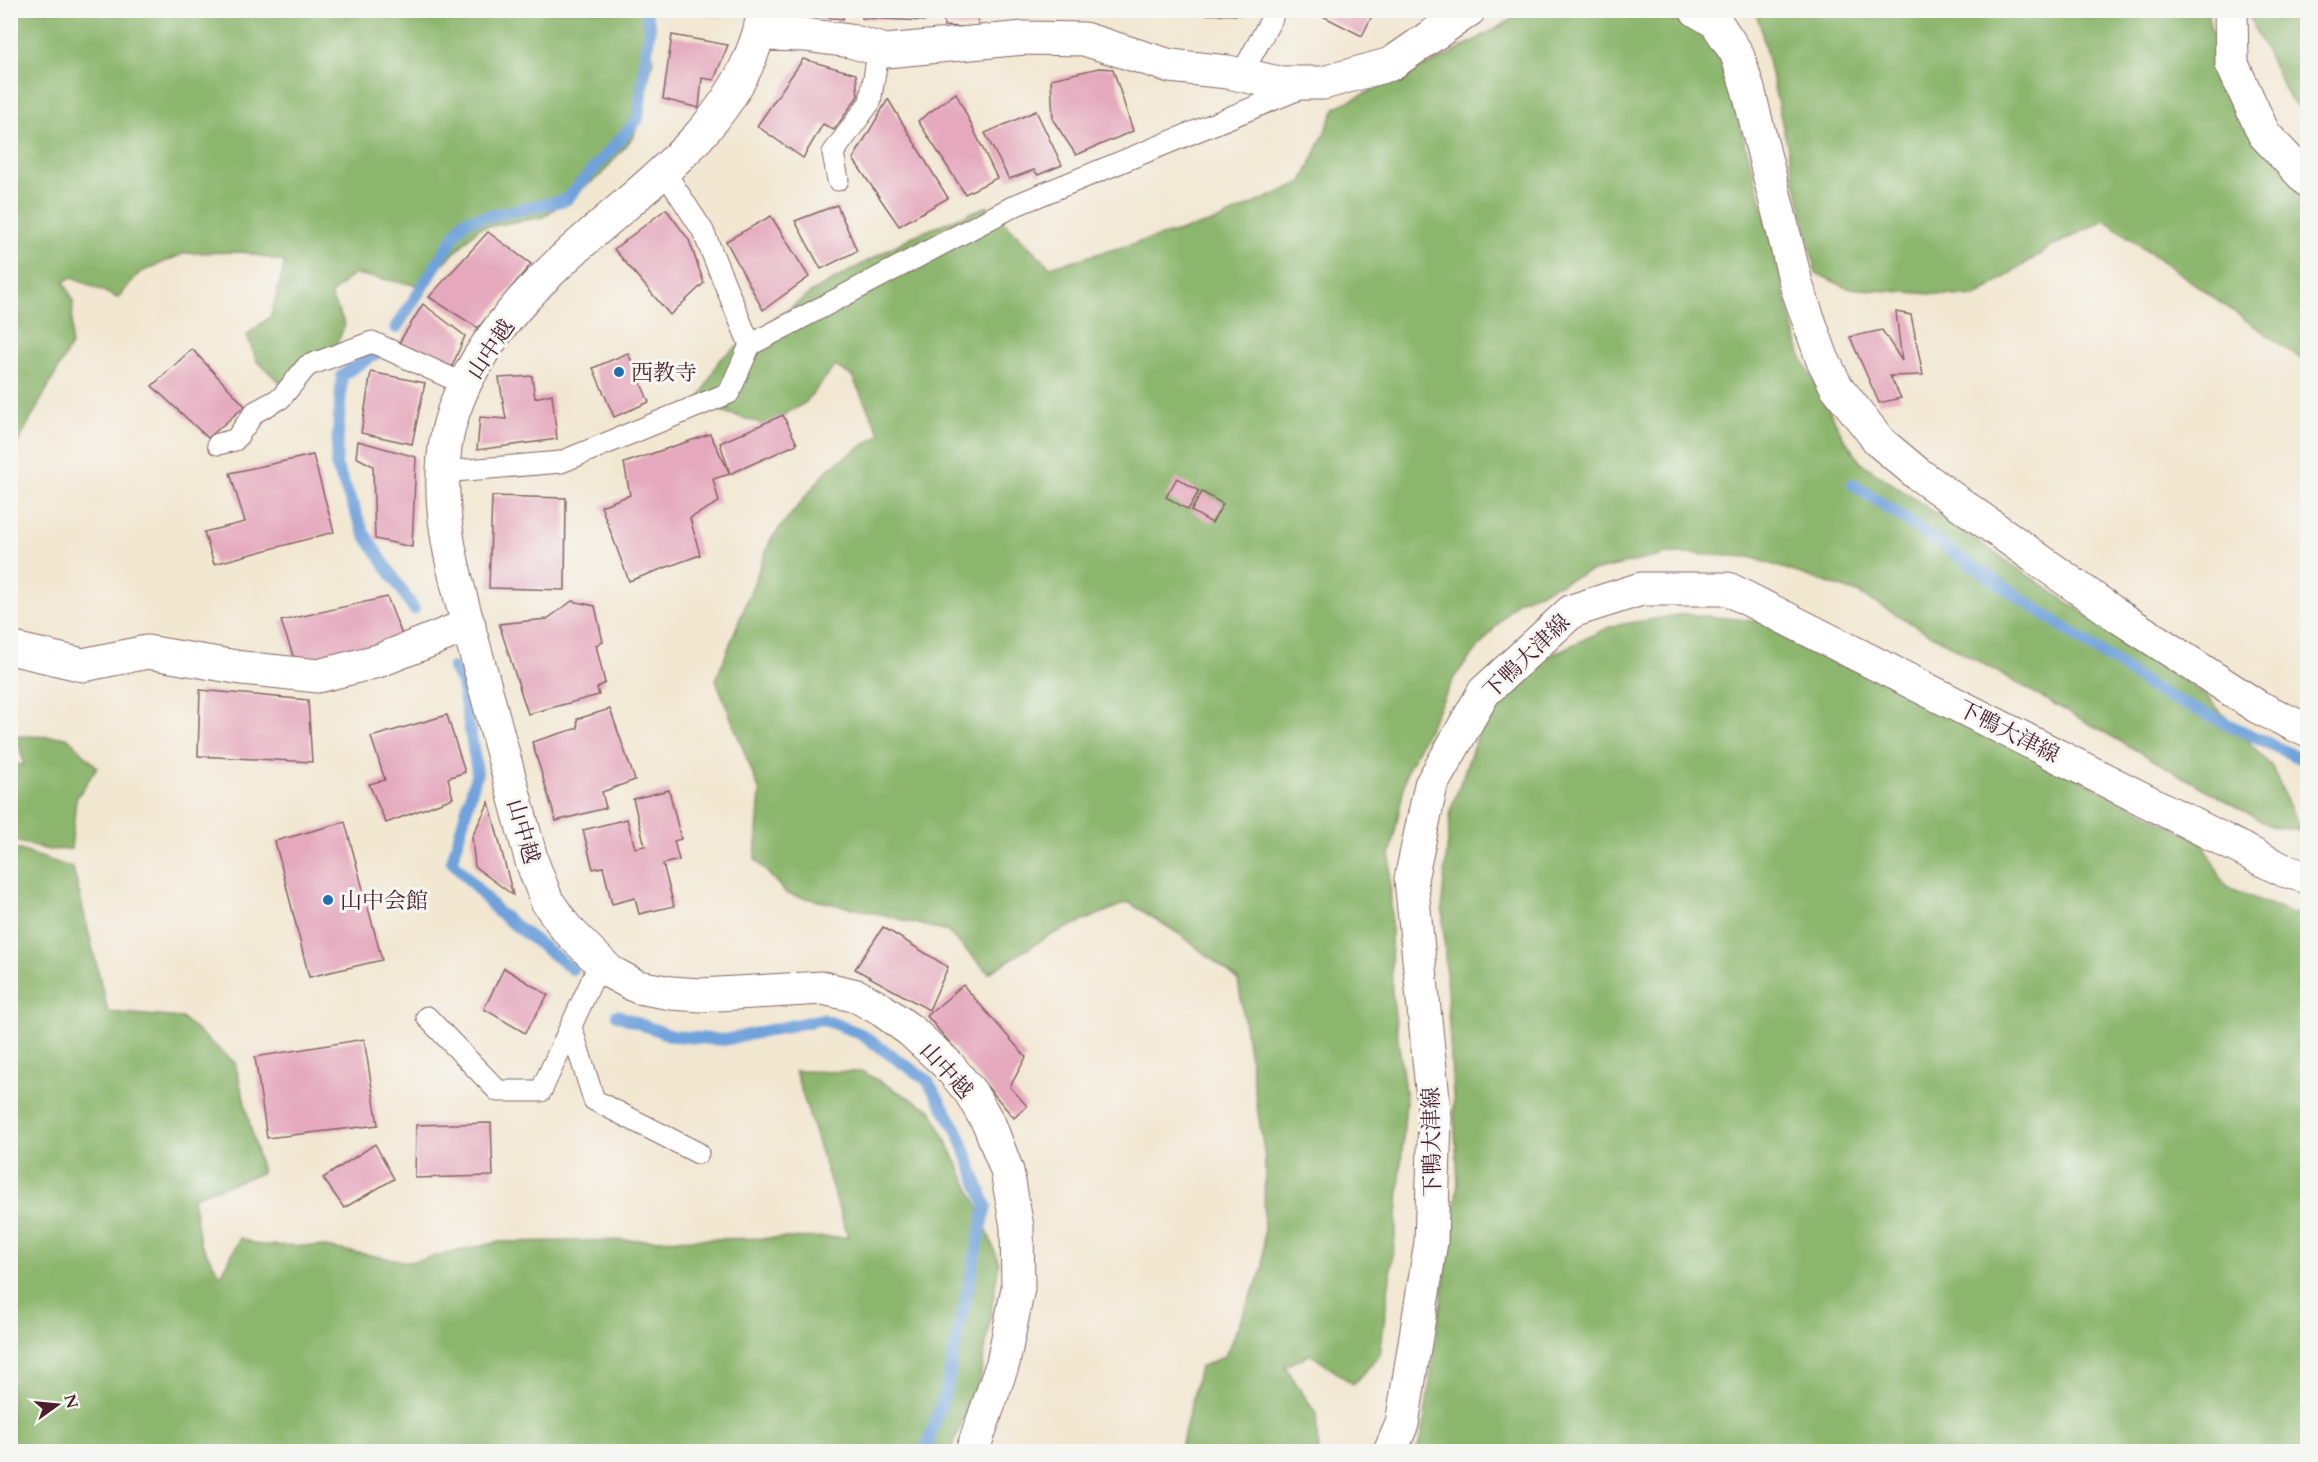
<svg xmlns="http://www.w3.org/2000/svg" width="2318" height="1462" font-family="Cardo,'Noto Serif JP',serif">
<rect width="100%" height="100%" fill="#f6f6f2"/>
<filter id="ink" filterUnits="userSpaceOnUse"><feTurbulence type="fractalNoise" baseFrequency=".0167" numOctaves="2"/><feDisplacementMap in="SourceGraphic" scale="12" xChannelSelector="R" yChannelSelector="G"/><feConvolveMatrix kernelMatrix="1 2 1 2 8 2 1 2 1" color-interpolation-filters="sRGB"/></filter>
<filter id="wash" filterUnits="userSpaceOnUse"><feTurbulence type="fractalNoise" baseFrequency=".008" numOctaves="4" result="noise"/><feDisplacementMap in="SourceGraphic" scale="24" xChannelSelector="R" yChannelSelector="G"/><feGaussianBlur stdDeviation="1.35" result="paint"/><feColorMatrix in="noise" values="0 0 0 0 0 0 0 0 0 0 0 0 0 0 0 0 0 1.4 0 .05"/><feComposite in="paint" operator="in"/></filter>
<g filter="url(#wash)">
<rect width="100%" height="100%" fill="#f2e7d1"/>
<g fill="#8cb66d" stroke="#6b6a4c" stroke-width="1.5">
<polygon points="1562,10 1643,10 1708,31 1726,78 1758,189 1800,354 1842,435 1860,462 2205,695 2272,767 2300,830 2270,826 1858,593 1750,557 1673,553 1588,572 1516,602 1455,676 1407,771 1390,856 1392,992 1406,1100 1396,1229 1380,1355 1353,1384 1310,1354 1285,1366 1316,1414 1318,1451 1180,1451 1200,1367 1225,1356 1263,1268 1265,1158 1238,980 1181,935 1128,902 1048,936 989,973 948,932 885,915 787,894 755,859 760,792 716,680 771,539 829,468 880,434 852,376 835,366 805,403 766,425 697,404 719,360 812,292 911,237 988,206 1050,267 1216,221 1302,182 1336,107 1449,55 1523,13"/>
<polygon points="11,11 648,11 653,61 634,136 601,175 543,217 479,228 421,286 354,274 330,295 345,324 335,349 281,383 257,361 247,335 271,316 285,262 243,252 185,253 139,273 118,298 72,277 64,281 73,301 71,345 11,455"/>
<polygon points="1755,11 2209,11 2210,27 2246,118 2307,189 2307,363 2104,220 2049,248 1975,297 1847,288 1816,273 1760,25"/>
<polygon points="2246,11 2307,11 2307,115 2290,99"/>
<polygon points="1684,614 1779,623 2202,842 2226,887 2293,914 2307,913 2307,1451 1416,1452 1422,1435 1458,1183 1442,902 1451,809 1488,707 1543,659 1612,626"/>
<polygon points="17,736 67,737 97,767 76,799 71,849 49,850 11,840 11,764 24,765"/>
<polygon points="11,847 73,868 108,1012 182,1018 235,1063 262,1173 193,1197 200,1243 221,1276 240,1238 259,1245 319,1246 409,1262 499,1242 848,1237 795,1071 863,1072 931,1110 979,1208 999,1263 980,1380 950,1451 11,1452"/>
<polygon points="1036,1443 1042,1451 1005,1451 1009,1445"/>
</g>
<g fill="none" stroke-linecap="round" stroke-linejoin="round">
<g stroke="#6fa2db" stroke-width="12">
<polyline points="396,328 464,221 566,200 638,119 650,27 645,10"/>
<polyline points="382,350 342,375 336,465 364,533 414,609"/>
<polyline points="1853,484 2157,691 2308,762"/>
<polyline points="453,668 462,683 477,772 452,861 499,913 572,969"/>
<polyline points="617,1015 672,1036 724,1040 822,1019 859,1033 927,1080 958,1132 986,1206 946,1390 925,1452"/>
</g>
</g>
<g id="blocks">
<g fill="#e5a8bd">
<polygon points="693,10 739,10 739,14 713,17"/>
<polygon points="790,10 844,10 843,19 790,14"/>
<polygon points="862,10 925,10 925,21 862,18"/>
<polygon points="943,10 978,10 978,28 944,26"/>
<polygon points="1189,10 1243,10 1243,15 1189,14"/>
<polygon points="1311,10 1375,10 1362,36"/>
<polygon points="672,35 728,45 714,80 702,78 699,108 663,99"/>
<polygon points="803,59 856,74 858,96 834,130 823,124 803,158 757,126"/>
<polygon points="1099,68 1113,69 1133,131 1076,155 1053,120 1051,79"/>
<polygon points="956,93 997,178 965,194 918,121"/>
<polygon points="888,99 948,198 899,226 853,159"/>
<polygon points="1036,111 1062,165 1038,175 1034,170 1009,179 985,133"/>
<polygon points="837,205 857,251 821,269 795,221"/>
<polygon points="666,209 689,240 704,283 670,315 614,249"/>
<polygon points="771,216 809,277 763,310 726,241"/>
<polygon points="488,232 531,264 478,328 429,297"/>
<polygon points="423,304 465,336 450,371 397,346"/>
<polygon points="1896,312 1911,315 1923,375 1890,376 1901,398 1879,403 1850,337 1882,330 1902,361"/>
<polygon points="192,349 245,406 208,438 152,386"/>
<polygon points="628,353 649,402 614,417 593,368"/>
<polygon points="371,372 425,383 412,444 361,433"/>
<polygon points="532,376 535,398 552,394 557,439 477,450 480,417 506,419 499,378"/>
<polygon points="783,415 797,444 730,474 713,479 719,502 690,518 700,555 629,581 601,506 630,495 624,463 710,434 730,474 720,443"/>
<polygon points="358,441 416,457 412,547 375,539 373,466 356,457"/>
<polygon points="313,455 334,532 214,564 204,532 245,522 230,473"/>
<polygon points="1177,478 1199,491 1188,510 1166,497"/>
<polygon points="1202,492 1223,504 1212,523 1191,511"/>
<polygon points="492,496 566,498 565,590 489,588"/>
<polygon points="387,597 404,640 296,664 281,621"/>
<polygon points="572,601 595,606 603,642 596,645 605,683 597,688 599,695 528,714 499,624 547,619"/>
<polygon points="200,690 308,700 312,762 198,756"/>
<polygon points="610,709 635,780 602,792 606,808 556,821 532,742 578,728 577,719"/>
<polygon points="447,715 465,772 448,778 453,798 386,823 369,784 385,780 371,737"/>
<polygon points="669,790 681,839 674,841 679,860 663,864 674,906 639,914 635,898 612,904 603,867 593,869 583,830 627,819 635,848 645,846 633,799"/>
<polygon points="489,802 513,895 475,867 472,837"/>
<polygon points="345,822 382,960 309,977 275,841"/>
<polygon points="883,927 948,967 929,1010 855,969"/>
<polygon points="504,968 548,995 525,1033 484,1009"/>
<polygon points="963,985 1026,1057 1010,1087 1027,1106 1014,1118 927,1016"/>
<polygon points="364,1039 378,1125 267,1138 255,1057"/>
<polygon points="491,1123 493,1176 415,1178 416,1125"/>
<polygon points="375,1144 394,1179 344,1208 323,1178"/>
</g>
</g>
</g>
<g filter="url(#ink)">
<use href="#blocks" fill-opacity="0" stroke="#856565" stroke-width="1.5"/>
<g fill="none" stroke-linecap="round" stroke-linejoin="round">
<defs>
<g id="service">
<polyline points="1241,75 1272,18"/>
<polyline points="664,171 703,231 750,345"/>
<polyline points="838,180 833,153 870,102 879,48"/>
<polyline points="218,444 235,440 255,412 281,398 307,366 372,342 466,385"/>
<polyline points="443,472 561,462 729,393 750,345 1016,205 1299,89"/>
<polyline points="427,1017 498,1091 541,1091 600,963"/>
<polyline points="571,1027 594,1100 698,1153"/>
</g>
<g id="minor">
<path d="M762,10C763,27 756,42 750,58C724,120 674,163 624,206C552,267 463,343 446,441C433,519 461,597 481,672C498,736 515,799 532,862L547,901L566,928L610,972L638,987L671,993L701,995L823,988L857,996L882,1010L911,1031L948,1065L971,1093L990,1126L1007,1171L1017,1227L1018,1288L1003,1363L972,1452"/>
<polyline points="1696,10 1716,22 1737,54 1748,89 1797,287 1822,358 1836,386 1880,442 1918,474 2121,618 2258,707 2308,731"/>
<polyline points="759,34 805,35 850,41 886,51 1024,38 1084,39 1170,66 1228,72 1279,83 1323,83 1391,64 1469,10"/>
<polyline points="10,648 83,665 147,652 242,668 318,676 378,661 469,625"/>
</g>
<g id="primary">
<polyline points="2231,10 2232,64 2264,134 2308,181"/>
<polyline points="1390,1452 1402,1424 1431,1242 1435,1119 1411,879 1431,785 1484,692 1572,611 1641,589 1728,589 2283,870 2308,877"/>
</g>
</defs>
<use href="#service" stroke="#856565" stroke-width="23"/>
<use href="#minor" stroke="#856565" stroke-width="35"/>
<use href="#primary" stroke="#856565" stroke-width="35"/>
<use href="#service" stroke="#fff" stroke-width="21"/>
<use href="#minor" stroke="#fff" stroke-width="33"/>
<use href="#primary" stroke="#fff" stroke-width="33"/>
</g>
</g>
<g fill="#1f6fb2" stroke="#f6f6f2" stroke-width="2">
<circle cx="619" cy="372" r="6"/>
<circle cx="328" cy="900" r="6"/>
</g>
<g text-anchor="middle" stroke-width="6" stroke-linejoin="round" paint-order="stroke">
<g font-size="22" fill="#4a1f2b" stroke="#f6f6f2">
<text transform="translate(490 349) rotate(-56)" y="8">山中越</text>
<text transform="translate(1526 656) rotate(-44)" y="8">下鴨大津線</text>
<text transform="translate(2009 731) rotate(27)" y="8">下鴨大津線</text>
<text transform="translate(524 831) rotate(74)" y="8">山中越</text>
<text transform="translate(947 1070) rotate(48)" y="8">山中越</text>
<text transform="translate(1431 1142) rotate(-91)" y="8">下鴨大津線</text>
</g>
<g font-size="22" fill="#4a1f2b" stroke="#f6f6f2" text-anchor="start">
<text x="631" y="380">西教寺</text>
<text x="340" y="908">山中会館</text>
</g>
</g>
<rect width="2318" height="1462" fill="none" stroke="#f6f6f2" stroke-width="36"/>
<g transform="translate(57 1405) rotate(75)" stroke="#f6f6f2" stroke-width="4.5" paint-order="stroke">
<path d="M0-4.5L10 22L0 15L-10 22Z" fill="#4a1f2b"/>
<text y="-9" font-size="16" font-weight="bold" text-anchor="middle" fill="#4a1f2b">N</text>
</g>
</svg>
